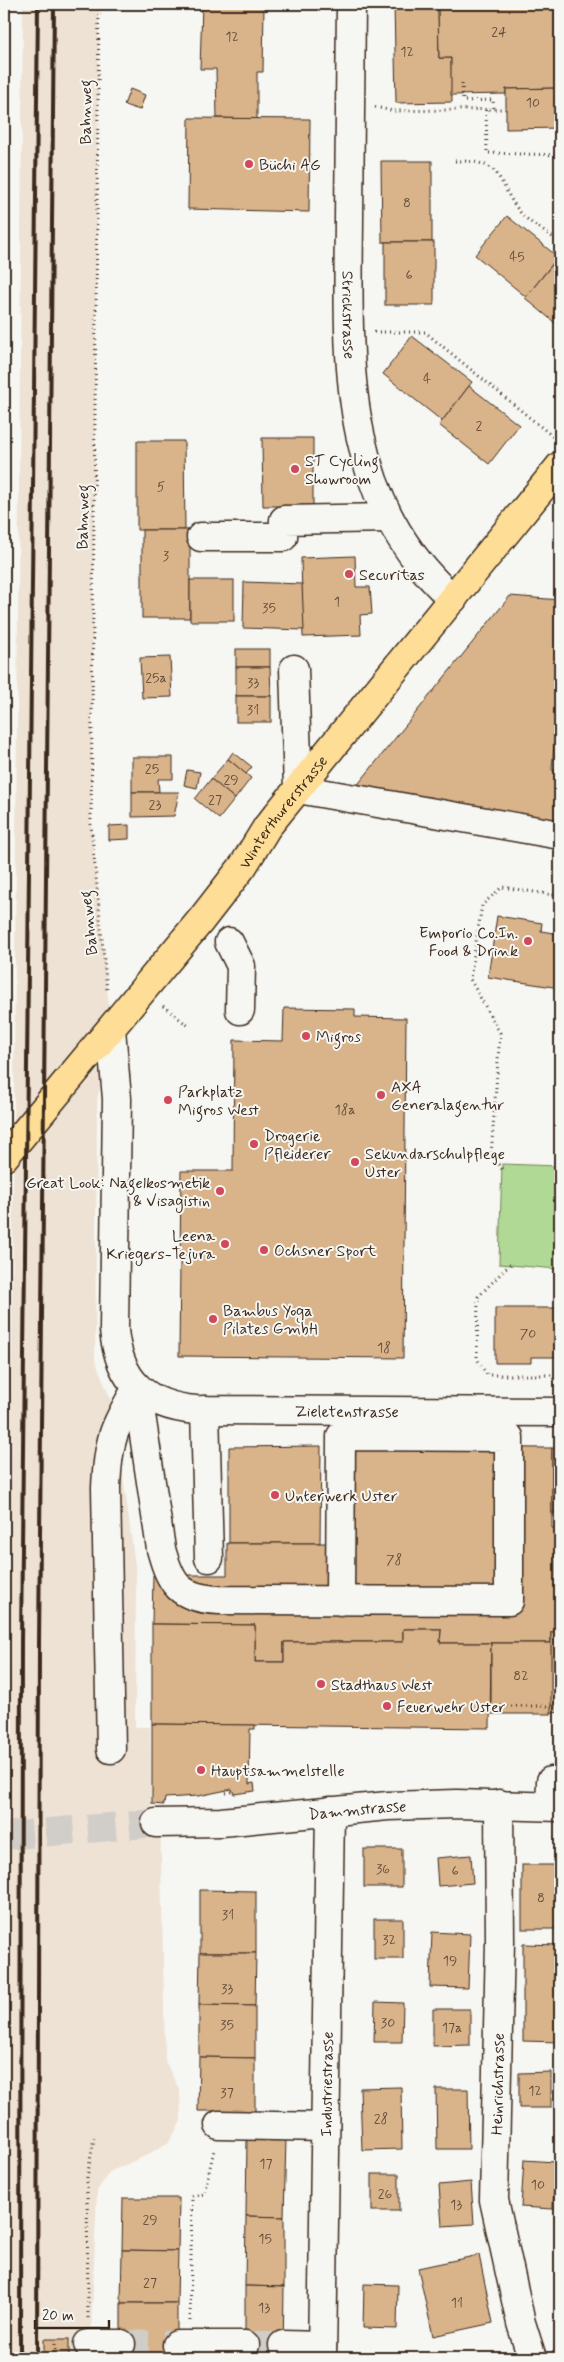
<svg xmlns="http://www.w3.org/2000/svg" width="564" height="2362" font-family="Mynerve,sans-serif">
<rect width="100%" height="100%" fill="#f6f6f2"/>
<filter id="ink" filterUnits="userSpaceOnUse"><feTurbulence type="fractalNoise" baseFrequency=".02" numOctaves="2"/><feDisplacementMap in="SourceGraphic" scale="10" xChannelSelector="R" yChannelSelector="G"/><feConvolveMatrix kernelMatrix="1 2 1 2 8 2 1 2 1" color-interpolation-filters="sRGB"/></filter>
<g filter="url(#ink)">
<polygon fill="#ede2d3" points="23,4 99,4 91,824 111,1029 97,1100 95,1360 114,1408 136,1573 135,1727 150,1727 151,1808 160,1812 165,2061 180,2091 181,2121 169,2142 145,2156 109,2172 97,2191 90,2358 4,2358 4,1700 9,1700"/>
<polygon fill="#b0d995" stroke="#76825a" points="502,1164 558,1166 560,1232 557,1269 499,1264"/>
<g fill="#d9b38a" stroke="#3b2a1e">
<polygon points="202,4 264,4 263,72 257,72 257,119 217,118 216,69 200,69"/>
<polygon points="394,4 438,4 439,58 451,58 452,102 396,103"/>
<polygon points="438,4 560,4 560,88 506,89 506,94 451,95 451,58 439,58"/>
<polygon points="560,88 560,128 506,129 506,89"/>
<polygon points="130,89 145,95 140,110 124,105"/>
<polygon points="189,118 310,119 309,212 188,209"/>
<polygon points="381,161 432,161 432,242 382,242"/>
<polygon points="507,216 558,257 526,297 475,255"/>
<rect x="385" y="242" width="49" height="63"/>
<polygon points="556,260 560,263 560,327 525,298"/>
<polygon points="412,336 472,382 442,421 383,374"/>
<polygon points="469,386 519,425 489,464 439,425"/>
<polygon points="262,438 313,438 313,506 263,506"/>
<polygon points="137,441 184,441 185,530 137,530"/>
<rect x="142" y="530" width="48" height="88"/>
<polygon points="355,556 356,587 370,587 372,614 360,615 361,635 303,637 301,558"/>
<rect x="190" y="580" width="44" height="41"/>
<polygon points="244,582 302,584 304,630 243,628"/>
<polygon points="510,596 560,600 560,668 552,770 560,771 560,832 347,798"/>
<rect x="236" y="649" width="34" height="18"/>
<polygon points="170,657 172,697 142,698 140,658"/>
<polygon points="236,667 270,667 271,696 236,696"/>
<rect x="236" y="696" width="35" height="26"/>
<polygon points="233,752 252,767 246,774 228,759"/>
<polygon points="132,757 173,757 173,779 158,779 159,792 132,792"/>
<polygon points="228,759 251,778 235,799 211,779"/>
<polygon points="187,770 200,772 197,788 184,785"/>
<polygon points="211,779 235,799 219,819 195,799"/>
<polygon points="132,792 179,792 174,816 132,817"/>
<polygon points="129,825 129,839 109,840 109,826"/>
<polygon points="497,916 542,923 541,931 560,934 560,988 488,977"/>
<polygon points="284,1008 355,1009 355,1017 406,1018 403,1358 179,1356 181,1171 233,1171 234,1040 283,1041"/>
<polygon points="495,1308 560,1308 560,1357 531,1357 531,1363 495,1363"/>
<polygon points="321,1446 320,1543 229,1543 229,1447"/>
<polygon points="330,1447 552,1448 552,1528 560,1528 560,1632 551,1632 551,1643 440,1643 441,1629 403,1629 403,1642 284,1642 284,1662 255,1662 255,1625 152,1624 153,1575 227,1575 227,1543 330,1543"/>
<rect x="552" y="1448" width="8" height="65"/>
<polygon points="152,1624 255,1625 255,1662 284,1662 284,1642 403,1642 403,1629 441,1629 440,1643 491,1643 490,1728 152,1724"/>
<polygon points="551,1632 560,1632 560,1713 550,1712"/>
<rect x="491" y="1643" width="60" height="71"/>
<polygon points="152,1724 255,1725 255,1729 250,1729 249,1784 254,1783 255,1791 234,1794 232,1789 198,1796 165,1798 164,1805 152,1804"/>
<rect x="364" y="1849" width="38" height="38"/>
<polygon points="471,1855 473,1883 438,1886 436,1858"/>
<rect x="522" y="1865" width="38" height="64"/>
<polygon points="200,1890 256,1891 256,1953 200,1953"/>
<rect x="374" y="1919" width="29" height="40"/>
<polygon points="432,1932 470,1934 468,1988 430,1987"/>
<polygon points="523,1944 560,1945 560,2042 523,2041"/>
<polygon points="200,1953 256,1953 255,2006 199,2005"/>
<polygon points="375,2002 403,2003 402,2042 374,2042"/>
<polygon points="199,2005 255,2006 255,2058 199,2057"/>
<polygon points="433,2009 470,2009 470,2045 433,2046"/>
<polygon points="199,2057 255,2058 255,2111 198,2111"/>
<polygon points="551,2072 551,2108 519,2108 519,2073"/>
<polygon points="401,2087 402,2149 362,2150 360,2088"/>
<polygon points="436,2089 468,2089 469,2149 437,2149"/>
<polygon points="247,2138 286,2138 284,2217 246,2216"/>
<polygon points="524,2160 555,2162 553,2209 521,2207"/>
<rect x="372" y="2174" width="27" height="37"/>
<polygon points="471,2182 474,2224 442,2226 439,2185"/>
<polygon points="123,2198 179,2198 178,2251 122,2250"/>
<polygon points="246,2216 284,2217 284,2287 245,2286"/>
<polygon points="122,2250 178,2251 177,2303 121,2303"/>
<polygon points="479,2255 493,2323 433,2336 418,2268"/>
<polygon points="364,2284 398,2285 397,2329 363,2328"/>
<polygon points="245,2286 284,2287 283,2356 245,2356"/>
<rect x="121" y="2303" width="56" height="53"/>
<rect x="44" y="2339" width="25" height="19"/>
<polygon points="552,2351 560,2351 560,2358 554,2358"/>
<rect x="121" y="2356" width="56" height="2"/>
<rect x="245" y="2356" width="38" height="2"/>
</g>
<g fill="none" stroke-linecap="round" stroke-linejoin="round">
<g stroke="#d1cdc8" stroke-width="28" stroke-dasharray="28 14" stroke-linecap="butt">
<polyline points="4,1836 156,1823"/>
<polyline points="121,2344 177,2345"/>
<polyline points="245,2345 283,2345"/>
</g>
<defs>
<g id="minor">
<path id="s1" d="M351,4C350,76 350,147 349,219C348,359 339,497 453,599"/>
<polyline points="201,537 283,537 284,520 389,518"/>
<polyline points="294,669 298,789 560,835"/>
<polyline points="229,942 241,966 240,1010"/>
<path id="s2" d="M111,1029L117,1099L114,1330C119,1381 146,1406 196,1410L560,1412"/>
<path d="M137,1388L161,1549C171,1585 179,1598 219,1600L509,1601V1437L341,1436L340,1601"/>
<polyline points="205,1410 209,1558"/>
<path d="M111,1749L106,1488C108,1441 113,1428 137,1388"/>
<polyline points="499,1804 500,1942 494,2200 521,2323 532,2358"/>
<polyline points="550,1806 551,1781"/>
<path id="s3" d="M156,1823L221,1822L388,1806L457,1804L560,1807"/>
<polyline points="219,2125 325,2127"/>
<polyline points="88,2344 121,2344"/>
<polyline points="177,2345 245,2345"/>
<polyline points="283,2345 322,2346"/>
<path id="s4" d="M322,2358L330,1811"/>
</g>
<g id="major">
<path id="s5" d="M4,1157L201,920L243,866L267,827L560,466"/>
</g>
</defs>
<use href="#minor" stroke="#3b2a1e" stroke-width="31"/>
<use href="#major" stroke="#3b2a1e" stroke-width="31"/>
<g stroke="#3b2a1e" stroke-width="3" stroke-dasharray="1 4" stroke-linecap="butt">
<polyline points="99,4 91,824 107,991"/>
<polyline points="462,83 463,101 493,100 494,110"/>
<polyline points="375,107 393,111 506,109"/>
<polyline points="486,110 487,153 560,155"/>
<path d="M455,161C506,160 495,181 520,212C530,224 548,233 560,243"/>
<polyline points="374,332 425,332 557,440"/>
<polyline points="163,1006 190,1027"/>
<polyline points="502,1169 491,1155 500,1033 470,979 482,905 502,887 560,896"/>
<polyline points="510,1264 478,1297 477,1359 487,1375 560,1375"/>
<polyline points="552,1516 560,1516"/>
<polyline points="4,1690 4,1905"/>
<polyline points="491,1706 560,1706"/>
<polyline points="226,1793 232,1792 232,1789"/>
<polyline points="88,2318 87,2178 94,2138"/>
<polyline points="190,2321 192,2196 204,2194 214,2150"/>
<polyline points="4,2338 8,2343 8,2358"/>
<polyline points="55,2344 55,2358"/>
</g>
<use href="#minor" stroke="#f6f6f2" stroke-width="28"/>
<use href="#major" stroke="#fedd96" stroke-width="28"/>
<g stroke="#3b2a1e" stroke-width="4">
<polyline points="20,2358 21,1644 38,4"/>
<polyline points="37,2358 39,1644 54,4"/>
</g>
</g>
</g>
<g fill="#d1495b" stroke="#f6f6f2" stroke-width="2">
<circle cx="249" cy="164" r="5"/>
<circle cx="295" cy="469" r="5"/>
<circle cx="349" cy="574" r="5"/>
<circle cx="528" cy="941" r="5"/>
<circle cx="306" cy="1036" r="5"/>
<circle cx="381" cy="1095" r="5"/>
<circle cx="168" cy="1100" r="5"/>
<circle cx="254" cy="1144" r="5"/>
<circle cx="355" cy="1162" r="5"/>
<circle cx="220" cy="1191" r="5"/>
<circle cx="225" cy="1244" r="5"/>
<circle cx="264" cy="1250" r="5"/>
<circle cx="213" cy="1319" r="5"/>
<circle cx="275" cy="1495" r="5"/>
<circle cx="321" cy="1684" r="5"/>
<circle cx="387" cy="1706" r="5"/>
<circle cx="201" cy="1770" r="5"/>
</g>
<g text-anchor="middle" stroke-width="4" stroke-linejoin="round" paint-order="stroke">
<g font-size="14" fill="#624c39">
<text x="499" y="36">24</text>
<text x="232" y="41">12</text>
<text x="407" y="56">12</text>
<text x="533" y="107">10</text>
<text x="407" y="207">8</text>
<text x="517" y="261">45</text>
<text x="409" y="279">6</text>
<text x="427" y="383">4</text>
<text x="479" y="430">2</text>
<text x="161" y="491">5</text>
<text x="166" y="560">3</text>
<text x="337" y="606">1</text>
<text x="269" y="612">35</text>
<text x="156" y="682">25a</text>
<text x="253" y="687">33</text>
<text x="253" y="714">31</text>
<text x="152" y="773">25</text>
<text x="231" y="784">29</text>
<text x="215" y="804">27</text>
<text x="155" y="809">23</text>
<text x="345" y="1114">18a</text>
<text x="528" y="1338">70</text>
<text x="384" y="1352">18</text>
<text x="394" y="1564">78</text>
<text x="521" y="1680">82</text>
<text x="383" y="1873">36</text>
<text x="455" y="1875">6</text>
<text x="541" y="1902">8</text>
<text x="228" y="1919">31</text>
<text x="389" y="1944">32</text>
<text x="450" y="1965">19</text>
<text x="227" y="1993">33</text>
<text x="388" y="2027">30</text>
<text x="227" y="2029">35</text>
<text x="452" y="2032">17a</text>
<text x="535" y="2095">12</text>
<text x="227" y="2097">37</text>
<text x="381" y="2123">28</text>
<text x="266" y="2168">17</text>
<text x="538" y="2189">10</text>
<text x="385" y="2198">26</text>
<text x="456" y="2209">13</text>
<text x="150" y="2224">29</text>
<text x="265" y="2243">15</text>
<text x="150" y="2287">27</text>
<text x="457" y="2307">11</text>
<text x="264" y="2312">13</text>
</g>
<g font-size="16" fill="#3b2a1e" stroke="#f6f6f2">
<text transform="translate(85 112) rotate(-90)" y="6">Bahnweg</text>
<text dy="6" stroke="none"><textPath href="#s1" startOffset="311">Strickstrasse</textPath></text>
<text transform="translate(82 517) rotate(-89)" y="6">Bahnweg</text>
<text dy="6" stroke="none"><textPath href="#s5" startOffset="444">Winterthurerstrasse</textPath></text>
<text transform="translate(88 923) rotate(-96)" y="6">Bahnweg</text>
<text dy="6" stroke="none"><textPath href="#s2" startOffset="579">Zieletenstrasse</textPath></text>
<text dy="6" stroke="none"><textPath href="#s3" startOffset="202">Dammstrasse</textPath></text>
<text transform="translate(497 2084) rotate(-89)" y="6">Heinrichstrasse</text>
<text dy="6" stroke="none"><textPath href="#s4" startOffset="274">Industriestrasse</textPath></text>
</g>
<g font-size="16" fill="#3b2a1e" stroke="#f6f6f2" text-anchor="start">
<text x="259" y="170">Büchi AG</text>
<text x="305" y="466">ST Cycling<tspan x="305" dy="18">Showroom</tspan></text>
<text x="359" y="580">Securitas</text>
<text x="518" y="938" text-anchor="end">Emporio Co.In.<tspan x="518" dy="18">Food &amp; Drink</tspan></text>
<text x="316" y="1042">Migros</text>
<text x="391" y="1092">AXA<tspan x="391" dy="18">Generalagentur</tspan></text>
<text x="178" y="1097">Parkplatz<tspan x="178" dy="18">Migros West</tspan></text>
<text x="264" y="1141">Drogerie<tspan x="264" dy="18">Pfleiderer</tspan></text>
<text x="365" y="1159">Sekundarschulpflege<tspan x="365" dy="18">Uster</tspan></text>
<text x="210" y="1188" text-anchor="end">Great Look: Nagelkosmetik<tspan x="210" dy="18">&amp; Visagistin</tspan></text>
<text x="215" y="1241" text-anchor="end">Leena<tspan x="215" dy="18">Kriegers-Tejura</tspan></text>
<text x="274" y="1256">Ochsner Sport</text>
<text x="223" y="1316">Bambus Yoga<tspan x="223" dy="18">Pilates GmbH</tspan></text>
<text x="285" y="1501">Unterwerk Uster</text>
<text x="331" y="1690">Stadthaus West</text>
<text x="397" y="1712">Feuerwehr Uster</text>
<text x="211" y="1776">Hauptsammelstelle</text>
</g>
</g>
<rect width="564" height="2362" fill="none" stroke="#f6f6f2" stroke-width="20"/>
<rect x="10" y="10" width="544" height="2342" fill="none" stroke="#3b2a1e" stroke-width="2" filter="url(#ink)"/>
<path d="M35 2320v8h74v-8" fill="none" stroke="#3b2a1e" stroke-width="2.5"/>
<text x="42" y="2320" font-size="15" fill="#3b2a1e" stroke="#f6f6f2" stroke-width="4" paint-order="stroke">20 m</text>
</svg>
